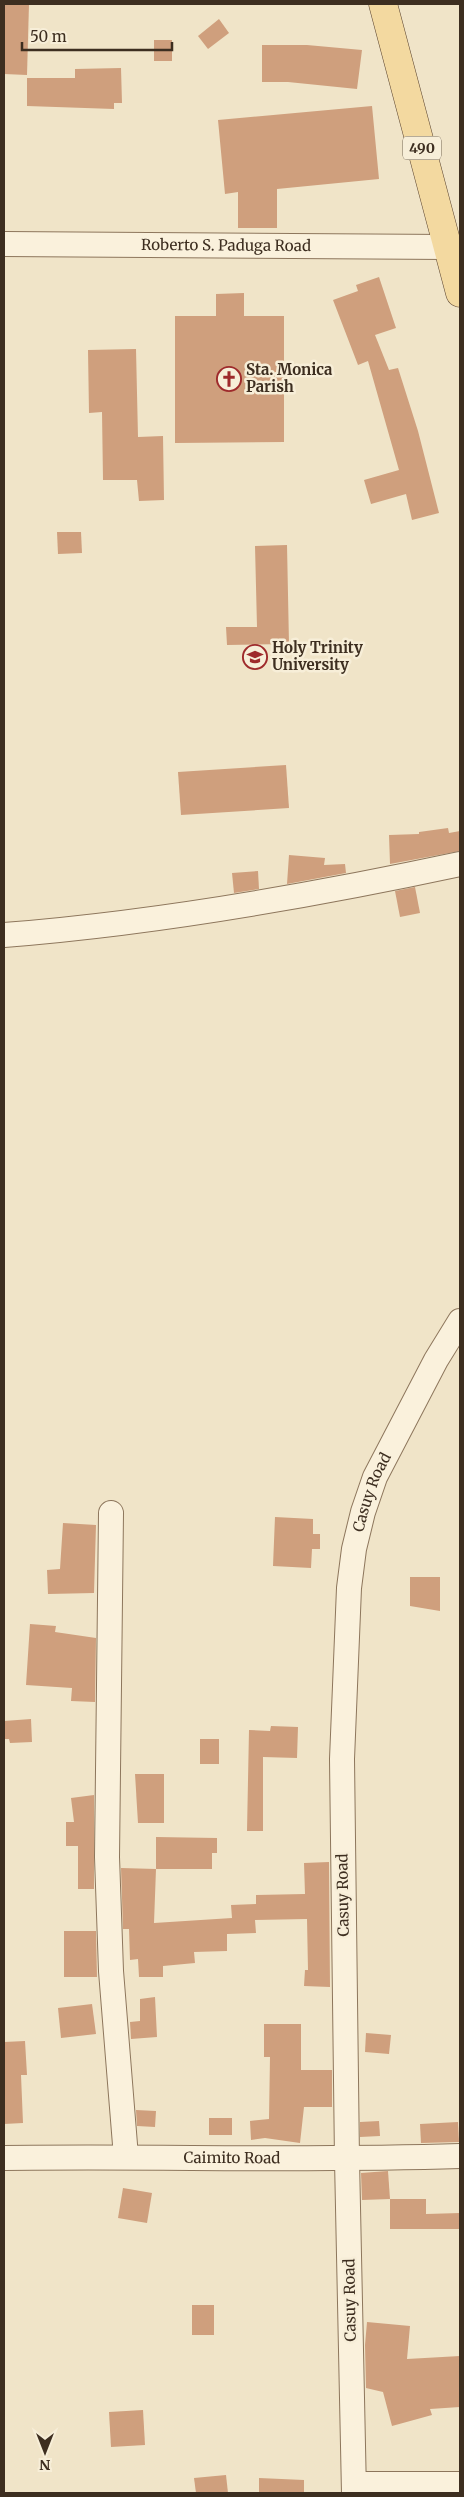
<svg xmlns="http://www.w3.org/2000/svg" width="464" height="2497" font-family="Merriweather,serif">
<rect width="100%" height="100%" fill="#f0e4c8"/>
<g fill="#cf9f7d">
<polygon points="4,4 29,4 27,75 4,74"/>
<polygon points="219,19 229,33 208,49 198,36"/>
<rect x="154" y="40" width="18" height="21"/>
<polygon points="262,45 307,45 362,50 357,89 288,82 262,82"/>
<polygon points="121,68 122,103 114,103 114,109 27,106 27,78 75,78 75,69"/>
<polygon points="372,106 379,179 277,189 277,228 238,228 238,192 225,194 218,120"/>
<polygon points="379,277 396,328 375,335 389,370 398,368 418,431 439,513 412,520 406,494 371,504 364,480 399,470 368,361 358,365 333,300 358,291 356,285"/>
<polygon points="244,293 244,316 284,316 284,442 175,443 175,316 216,316 216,294"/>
<polygon points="136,349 138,437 163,436 164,500 139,501 137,480 103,480 102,412 89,413 88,350"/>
<polygon points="57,532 81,532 82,553 58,554"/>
<polygon points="287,545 289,644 227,645 226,627 257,627 255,546"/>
<polygon points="286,765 289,808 181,815 178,772"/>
<polygon points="448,828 449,833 460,831 460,851 390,864 389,835 419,834 419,832"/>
<polygon points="289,855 325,858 324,865 345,864 346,873 287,884"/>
<polygon points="258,871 259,889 234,893 232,873"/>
<polygon points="415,887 420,913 400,917 395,891"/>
<polygon points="275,1517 313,1519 313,1534 320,1534 320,1549 312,1549 311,1568 273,1566"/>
<polygon points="63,1523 96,1525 94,1593 48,1594 47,1570 60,1569"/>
<polygon points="410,1577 440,1577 440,1611 410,1606"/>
<polygon points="30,1624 56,1626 55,1632 96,1638 95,1702 71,1701 72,1688 26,1685"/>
<polygon points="31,1719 32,1742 10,1743 9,1739 4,1739 4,1721"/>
<polygon points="271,1726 298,1727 297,1758 263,1757 263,1831 247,1831 249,1730 270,1731"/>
<rect x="200" y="1739" width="19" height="25"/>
<polygon points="135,1774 164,1774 164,1823 138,1823"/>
<polygon points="94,1795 94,1889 78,1889 78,1846 66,1846 66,1822 74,1822 71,1798"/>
<polygon points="156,1837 217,1838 217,1853 212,1853 212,1869 156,1869"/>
<polygon points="329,1862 330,1987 304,1986 305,1970 308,1970 307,1919 255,1920 256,1933 227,1934 227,1951 194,1952 195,1963 163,1966 163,1977 139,1977 138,1959 130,1960 129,1929 123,1929 121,1868 156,1869 154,1923 232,1918 231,1905 256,1904 256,1895 305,1894 304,1863"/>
<polygon points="64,1931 96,1931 97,1977 64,1977"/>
<polygon points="155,1997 157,2037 131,2039 130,2022 140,2021 140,1999"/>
<polygon points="92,2004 96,2034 61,2038 58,2008"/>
<polygon points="264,2024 301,2024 301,2070 332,2070 332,2107 304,2107 300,2143 265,2138 251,2140 250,2121 269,2119 270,2057 264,2057"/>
<polygon points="366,2033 391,2035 389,2054 365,2052"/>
<polygon points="25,2041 27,2075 21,2075 23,2123 4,2124 4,2042"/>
<polygon points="136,2110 156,2111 155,2127 137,2126"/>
<rect x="209" y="2118" width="23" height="17"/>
<polygon points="379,2121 380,2136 360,2137 360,2122"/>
<polygon points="458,2122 459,2142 421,2143 420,2124"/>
<polygon points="388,2171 390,2199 362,2200 361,2173"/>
<polygon points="123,2188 152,2193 147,2223 118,2218"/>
<polygon points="390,2199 426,2199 426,2214 460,2213 460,2229 390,2229"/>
<rect x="192" y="2305" width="22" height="30"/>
<polygon points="367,2322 410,2326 407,2359 460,2356 460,2407 430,2409 432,2415 392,2426 383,2392 366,2388 365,2345"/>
<polygon points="143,2410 145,2445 111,2447 109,2412"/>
<polygon points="226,2475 228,2493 196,2493 194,2478"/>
<polygon points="259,2478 304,2480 304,2493 259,2493"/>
</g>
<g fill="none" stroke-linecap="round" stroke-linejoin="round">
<defs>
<g id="minor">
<path id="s1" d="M4,244L448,247"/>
<path d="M4,935C157,923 310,896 460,864"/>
<polyline points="111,1513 107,1857 111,1971 126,2157"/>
<path id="s2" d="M4,2158C156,2156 308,2161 460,2156"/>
<polyline points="354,2484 460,2484"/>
<path id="s3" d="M354,2493L347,2160L342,1759L349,1588L354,1549L363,1512L375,1477L436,1360L460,1321"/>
</g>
<polyline id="major" points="383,4 460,293"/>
</defs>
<use href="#minor" stroke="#8d765c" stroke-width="26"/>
<use href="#major" stroke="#5b4430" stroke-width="29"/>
<use href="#minor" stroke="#faf1dc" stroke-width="24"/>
<use href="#major" stroke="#f3d9a0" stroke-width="28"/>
</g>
<defs>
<symbol id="church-ring" viewBox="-11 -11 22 22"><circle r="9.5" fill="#f7eed8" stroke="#9e2a2b" stroke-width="1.5"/><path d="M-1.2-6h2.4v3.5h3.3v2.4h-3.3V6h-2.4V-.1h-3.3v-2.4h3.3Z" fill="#9e2a2b"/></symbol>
<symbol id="university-ring" viewBox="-11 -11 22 22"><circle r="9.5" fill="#f7eed8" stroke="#9e2a2b" stroke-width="1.5"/><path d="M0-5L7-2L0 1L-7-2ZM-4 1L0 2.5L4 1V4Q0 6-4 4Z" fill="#9e2a2b"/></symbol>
</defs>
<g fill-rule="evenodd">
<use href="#church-ring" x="215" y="365" width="28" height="28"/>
<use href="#university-ring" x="241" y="643" width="28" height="28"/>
</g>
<g text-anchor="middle" stroke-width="5" stroke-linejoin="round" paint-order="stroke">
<rect fill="#f7eed8" stroke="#756857" stroke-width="1" x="403" y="136.5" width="38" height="23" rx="4"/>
<g font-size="14" font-weight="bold" fill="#3d2e20">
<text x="422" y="153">490</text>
</g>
<g font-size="15" fill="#3d2e20" stroke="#f7eed8">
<text dy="5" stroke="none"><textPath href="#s1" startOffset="222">Roberto S. Paduga Road</textPath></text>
<text dy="5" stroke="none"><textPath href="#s3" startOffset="1004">Casuy Road</textPath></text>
<text transform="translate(343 1895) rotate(-91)" y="5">Casuy Road</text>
<text dy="5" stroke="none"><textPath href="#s2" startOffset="228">Caimito Road</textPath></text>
<text transform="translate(350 2300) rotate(-91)" y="5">Casuy Road</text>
</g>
<g font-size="15" font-weight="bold" fill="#3d2e20" stroke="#f7eed8" text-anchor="start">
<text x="246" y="375">Sta. Monica<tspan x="246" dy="17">Parish</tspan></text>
<text x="272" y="653">Holy Trinity<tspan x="272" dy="17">University</tspan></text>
</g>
</g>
<rect width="464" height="2497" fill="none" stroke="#3d2e20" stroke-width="10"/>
<g transform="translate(45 2452) rotate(180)" stroke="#f7eed8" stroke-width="4" paint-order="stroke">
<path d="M0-4L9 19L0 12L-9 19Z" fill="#3d2e20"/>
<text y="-8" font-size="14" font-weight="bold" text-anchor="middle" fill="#3d2e20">N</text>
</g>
<path d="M22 42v8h150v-8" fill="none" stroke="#3d2e20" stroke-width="2.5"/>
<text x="30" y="42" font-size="15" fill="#3d2e20" stroke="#f7eed8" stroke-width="4" paint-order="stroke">50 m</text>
</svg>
